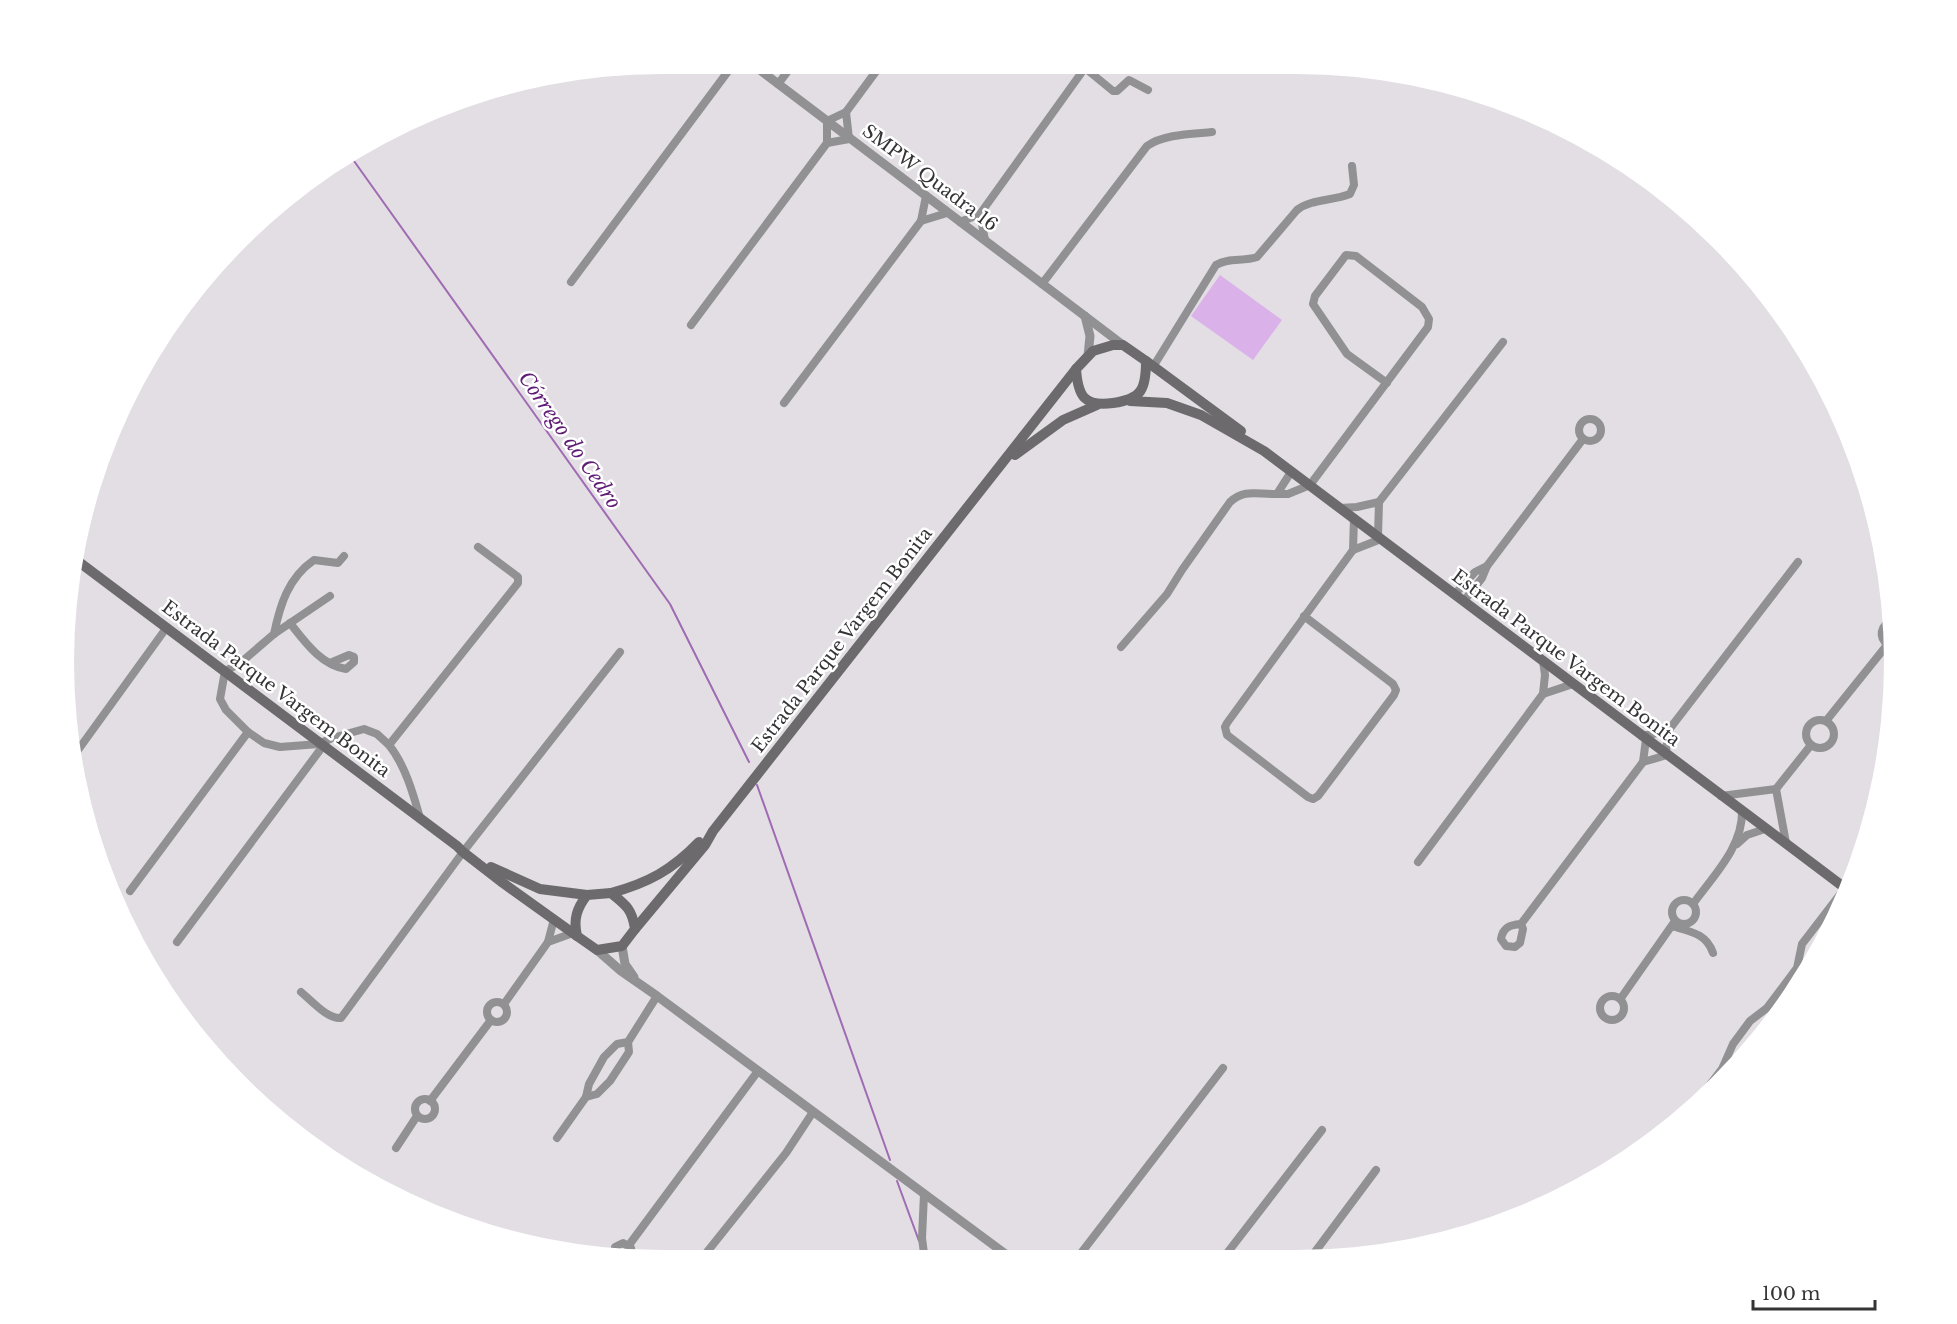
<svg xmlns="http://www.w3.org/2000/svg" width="1957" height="1324" font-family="'Libre Baskerville',serif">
<rect width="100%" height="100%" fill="#e2dee4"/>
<polygon fill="#dbb1ea" points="1220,275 1282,320 1253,360 1191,316"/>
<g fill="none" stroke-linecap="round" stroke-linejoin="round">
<g stroke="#9f6bb2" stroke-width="2">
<polyline points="349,154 670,604 749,762"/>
<polyline points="757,785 890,1160"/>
<polyline points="897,1181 919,1241"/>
</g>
<g stroke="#919092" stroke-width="8">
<polyline points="1085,68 1113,91 1117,91 1129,80 1148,90"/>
<polyline points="778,84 791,67"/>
<polyline points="827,143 849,139 846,112"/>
<polyline points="980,214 985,240"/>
<polyline points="921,221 947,213"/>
<polyline points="960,222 980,214 1087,65"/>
<polyline points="571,282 729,70 739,67"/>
<path d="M1042,284L1147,146C1164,134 1192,134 1212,132"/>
<polyline points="691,325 827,143 827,121 846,112 880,66"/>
<path d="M1153,367L1216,265C1229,257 1243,262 1257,257L1297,210C1311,199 1332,201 1350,194L1354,185L1352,166"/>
<polyline points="784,403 921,221 926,196"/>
<circle cx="1590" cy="430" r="11"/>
<polyline points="1277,494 1288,494 1310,485 1428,327 1429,319 1422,307 1356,256 1346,255 1315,296 1313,304 1347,354 1387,383"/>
<polyline points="1340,508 1357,507 1379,502"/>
<polyline points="1378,536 1379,502 1503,342"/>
<polyline points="1353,550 1354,518"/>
<polyline points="1455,594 1475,572 1487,566"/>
<polyline points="330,596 274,634 239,664 225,671 220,699 226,710 248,732 264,743 280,747 319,744 332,738 364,729 377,734 389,745 518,583 518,577 478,547"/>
<polyline points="1464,601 1482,578 1487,566 1583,439"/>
<polyline points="1304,616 1393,684 1396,690 1394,695 1318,796 1313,799 1308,797 1227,735 1225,727 1227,723 1353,550 1381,539"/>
<path d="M1890,621C1878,629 1879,642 1893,647"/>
<path d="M290,623C305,642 321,665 346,669L354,662V657L349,655L330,663"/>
<path d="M274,634C280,605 288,578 314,560L338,563L344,556"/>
<path d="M1121,647L1167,594L1182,570L1230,502C1245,488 1258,495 1277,494L1291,472"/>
<polyline points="1543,694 1573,684"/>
<circle cx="1820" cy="734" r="14"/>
<polyline points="1826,721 1887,645"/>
<polyline points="1642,736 1668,731"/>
<path d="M389,745C405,765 413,793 420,818"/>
<polyline points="1666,753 1668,731 1798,562"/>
<polyline points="73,757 167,627"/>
<polyline points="1643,762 1667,755"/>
<polyline points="1776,789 1786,843"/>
<polyline points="1721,796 1776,789 1811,745"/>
<polyline points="1737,844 1747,835 1765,829"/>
<polyline points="1418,862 1543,694 1545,675 1543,661"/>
<polyline points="130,891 248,732"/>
<circle cx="1684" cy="912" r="12"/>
<path d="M1693,904C1713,876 1743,847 1742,811"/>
<path d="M1521,924L1523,929L1520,943L1515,947L1506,946L1501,939C1503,927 1510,925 1521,924L1643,762L1646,739"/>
<path d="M1675,927C1693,932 1707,935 1713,953"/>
<polyline points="177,942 323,746"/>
<polyline points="548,942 573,933"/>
<path d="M301,992C312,1001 327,1019 341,1018L463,852L620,652"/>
<circle cx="1612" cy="1008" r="12"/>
<polyline points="1621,998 1675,921"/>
<circle cx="497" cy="1012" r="10"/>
<polyline points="504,1004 548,942 554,919"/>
<polyline points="586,1097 597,1094 610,1081 629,1052 628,1042"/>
<circle cx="425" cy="1109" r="10"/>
<polyline points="430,1101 491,1020"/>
<polyline points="1693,1107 1722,1069 1733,1044 1750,1021 1767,1008 1797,968 1802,944 1845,888"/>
<polyline points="557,1138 586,1097 589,1084 604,1057 617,1044 628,1042 657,996"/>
<polyline points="396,1148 417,1116"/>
<polyline points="924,1194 922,1238 925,1261"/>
<polyline points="629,1245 758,1071"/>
<polyline points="615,1256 615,1247 623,1243 631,1248 632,1254 630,1258"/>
<polyline points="1309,1260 1376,1170"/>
<polyline points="707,1261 707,1252 786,1153 813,1112"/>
<polyline points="1075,1261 1223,1068"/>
<polyline points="1221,1261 1322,1130"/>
</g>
<g stroke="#919092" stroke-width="9">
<polyline points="756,67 1123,345"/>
<polyline points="1085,316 1090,336 1088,356"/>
<polyline points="622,946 625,964 634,977"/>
<polyline points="597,950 621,971 657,996 1015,1261"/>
</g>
<g stroke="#6c6a6d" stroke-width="10">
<path d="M1113,345H1123L1146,361C1146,389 1142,399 1113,403C1084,407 1078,396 1076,369L1093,351Z"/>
<polyline points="1146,361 1241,431"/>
<polyline points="1130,401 1167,403 1201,415 1264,451 1849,891"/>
<polyline points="1015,455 1063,420 1097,405"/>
<polyline points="75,559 457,846 463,852 503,883 577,936"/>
<polyline points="491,867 540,889 587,895"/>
<path d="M611,893C626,905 632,909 635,929L622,946L597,950L577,936C573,919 577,908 587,895Z"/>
<path d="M611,893C648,883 672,870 699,842"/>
<polyline points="635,929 705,845 713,831 1076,369"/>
</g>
</g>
<g text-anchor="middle" stroke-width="5" stroke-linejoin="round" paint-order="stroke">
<g font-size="18" fill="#343335" stroke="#fff">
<text transform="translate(930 178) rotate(37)" y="6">SMPW Quadra 16</text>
<text transform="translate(842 640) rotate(-52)" y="6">Estrada Parque Vargem Bonita</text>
<text transform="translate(1566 658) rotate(37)" y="6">Estrada Parque Vargem Bonita</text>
<text transform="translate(276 689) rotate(37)" y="6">Estrada Parque Vargem Bonita</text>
</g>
<g font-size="20" font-style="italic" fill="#5f1c75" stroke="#fff">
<text transform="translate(570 440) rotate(55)" y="7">Córrego do Cedro</text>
</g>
</g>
<path d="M0 0H1957V1324H0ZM662 74H1296A588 588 0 0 1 1884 662V662A588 588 0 0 1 1296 1250H662A588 588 0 0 1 74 662V662A588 588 0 0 1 662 74Z" fill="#fff" fill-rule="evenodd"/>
<path d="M1753 1300v9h122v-9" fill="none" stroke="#343335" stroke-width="3"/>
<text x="1762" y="1300" font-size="18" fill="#343335" stroke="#ffffff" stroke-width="4.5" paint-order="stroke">100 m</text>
</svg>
